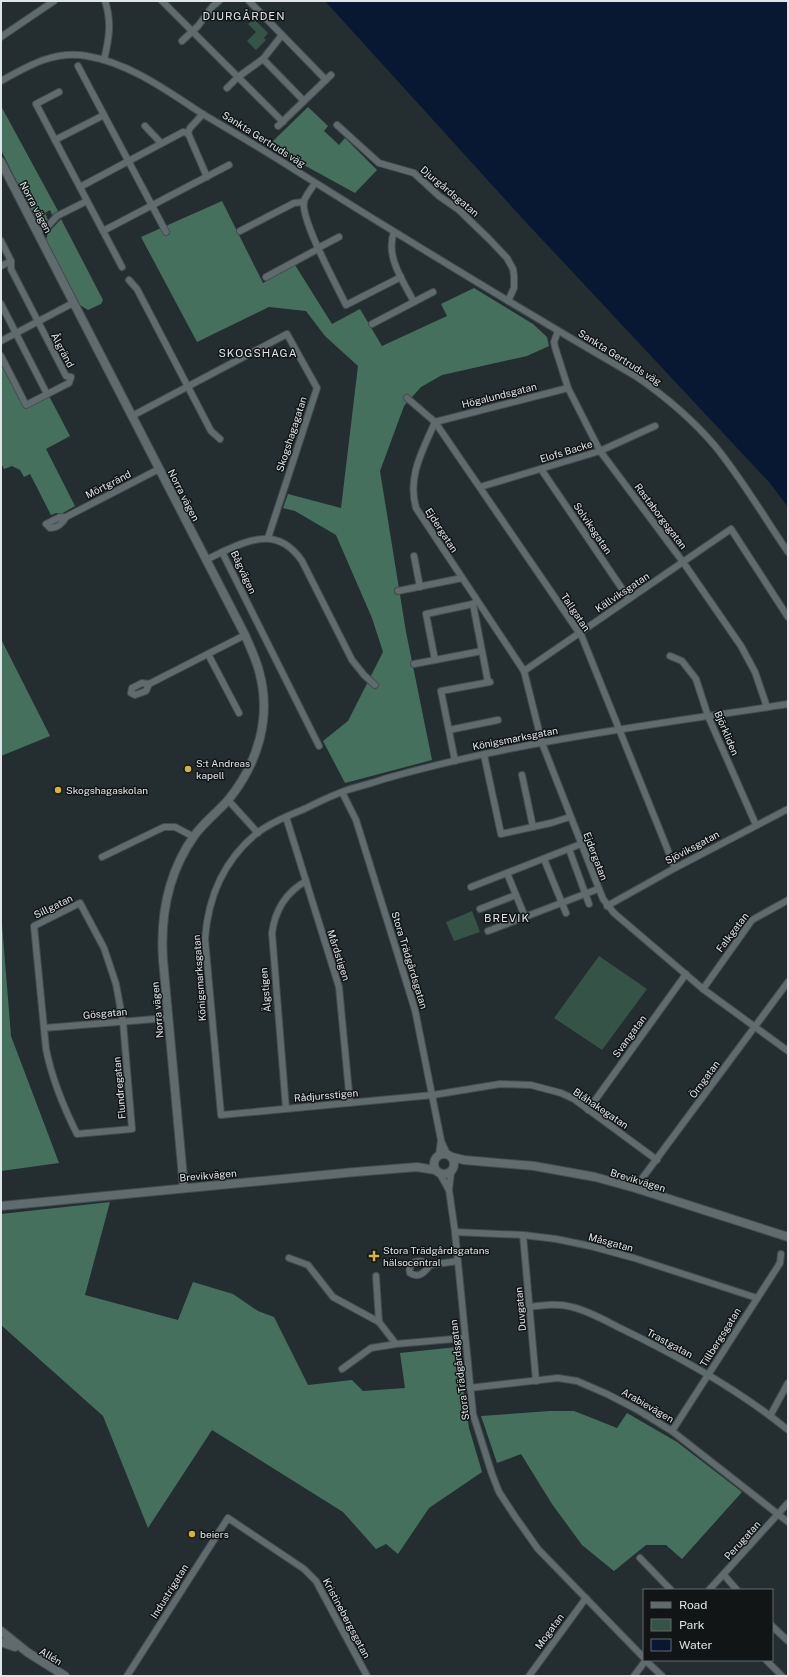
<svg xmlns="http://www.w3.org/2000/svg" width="789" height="1677" font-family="'Public Sans',sans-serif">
<rect width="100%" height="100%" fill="#242e30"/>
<g fill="#355346">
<polygon points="254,19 268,33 264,38 266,40 256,50 247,41 256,32 248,24"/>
<polygon points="472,911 480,932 454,941 446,922"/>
<polygon points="599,956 647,989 602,1050 554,1018"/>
</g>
<g fill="#46705e">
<polygon points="1,106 58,211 52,215 50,210 45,213 48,220 39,226 1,150"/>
<polygon points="308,107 328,126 324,131 339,145 345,138 377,170 355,193 273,148 270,144"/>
<polygon points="222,201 263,283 295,265 332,324 360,309 382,346 447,316 441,304 474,288 533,324 547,337 549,346 527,356 442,375 421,387 404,406 380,471 406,632 432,760 345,783 323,741 348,721 383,652 372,618 336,535 295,511 283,508 288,494 341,508 358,366 325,336 306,311 269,307 197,342 141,237"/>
<polygon points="61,219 103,300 101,304 88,310 80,305 46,240 48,233"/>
<polygon points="1,361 25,407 49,396 70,436 46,449 75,506 61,514 56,513 51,515 30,474 24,477 20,470 12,466 4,469 1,463"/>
<polygon points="1,639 50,736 1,756"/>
<polygon points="1,912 11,1036 59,1163 1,1171"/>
<polygon points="110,1202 85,1295 178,1320 193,1282 233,1294 258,1311 274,1317 308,1385 352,1380 363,1391 405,1388 400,1353 457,1347 469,1428 482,1472 429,1508 398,1554 386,1544 376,1549 343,1512 212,1430 148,1528 103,1416 1,1325 1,1214"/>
<polygon points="550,1411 574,1411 617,1428 627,1413 677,1442 742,1492 682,1559 666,1545 646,1545 614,1571 582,1545 552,1504 521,1454 497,1463 481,1416"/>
</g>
<polygon fill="#091832" points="325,1 788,1 788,507 769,482 522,218"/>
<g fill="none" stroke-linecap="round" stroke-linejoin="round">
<defs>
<g id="street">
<polyline points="162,1 283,122"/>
<polyline points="249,1 326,80"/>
<polyline points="1,37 54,1"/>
<polyline points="182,41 198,26 212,7 219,1"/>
<polyline points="263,59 304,101"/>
<path d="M104,60C109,39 112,22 105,1"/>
<polyline points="78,66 166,232"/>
<path d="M1,81C28,66 54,50 87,56C129,63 166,90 201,113C233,132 264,150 295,170C408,241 522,310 637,377C666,397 693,420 715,446C742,479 764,517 788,552"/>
<polyline points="227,88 238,77 263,59 282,35"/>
<polyline points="59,92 36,104 122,267"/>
<polyline points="203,114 190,128 188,133 207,177"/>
<polyline points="337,125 379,163 414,173 439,196 459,210 489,239 507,258 513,269 514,276 514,288 508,301"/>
<polyline points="145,126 161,143"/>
<polyline points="278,126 331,75"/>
<polyline points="55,140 104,115"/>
<path d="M315,183C312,188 306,195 304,201C300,219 337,286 346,305L401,277"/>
<polyline points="80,187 183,132 188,133"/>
<polyline points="103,231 229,165"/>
<polyline points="240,231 294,203 304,202"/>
<polyline points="37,232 47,227 57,216 87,201"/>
<path d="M394,232C385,256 403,281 414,302"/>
<polyline points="1,241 11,261 11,269 66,376 71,377 69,383 26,405 1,356"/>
<polyline points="318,248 339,237"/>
<polyline points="1,266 11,261"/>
<polyline points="266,277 318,249"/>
<polyline points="129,280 137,289 211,431 220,439"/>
<polyline points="1,304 47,394"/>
<polyline points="372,324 433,292"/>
<polyline points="558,331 554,342 555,347 568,388 600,451 683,562 741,646 755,672 767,707"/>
<polyline points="1,341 73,303"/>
<polyline points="407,398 435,422 582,637 675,868"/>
<polyline points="132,416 287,334 317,388 268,538"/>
<path d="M435,422C423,450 407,476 416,508L524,671L542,743L603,899L614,913L703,989L788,1051"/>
<polyline points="435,422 568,388"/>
<polyline points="541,469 629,599"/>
<polyline points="480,487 600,451 655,426"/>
<path d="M66,517C63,523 57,528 50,528L46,524L60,517H66L159,469"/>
<polyline points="414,556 420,587"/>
<polyline points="206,560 222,552"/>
<polyline points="398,591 462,578"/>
<polyline points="473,604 488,682"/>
<polyline points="208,654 239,713"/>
<polyline points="670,656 682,661 696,679 708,716 756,825"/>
<polyline points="435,660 426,614 473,604 477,601"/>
<polyline points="414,664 482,651"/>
<polyline points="524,671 731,529 788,617"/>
<polyline points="149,684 146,691 135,695 131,693 132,688 142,683 149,684 245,635"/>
<polyline points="449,730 498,720"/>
<path d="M319,746L222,552C253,538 279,528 302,561L352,660L364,675L375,685"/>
<polyline points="484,755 501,834 551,823 570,817"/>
<polyline points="455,761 441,691 490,682"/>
<polyline points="522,775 533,827"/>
<polyline points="342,792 356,820 415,1010 441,1140 439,1155"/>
<polyline points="228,800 258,833"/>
<polyline points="286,817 339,987 350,1103"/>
<polyline points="569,849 589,904"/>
<polyline points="102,857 164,827 175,827 194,837"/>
<polyline points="544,859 566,913"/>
<polyline points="507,873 525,917"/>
<polyline points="471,887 581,844"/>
<path d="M80,903L104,948L116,984L123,1022L132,1129L77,1134C63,1106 52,1079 46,1049L34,926Z"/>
<polyline points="607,906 675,868 788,809"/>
<polyline points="480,909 516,895"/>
<polyline points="488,931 598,889"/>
<polyline points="703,989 752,920 788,900"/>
<polyline points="44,1028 168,1018"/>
<path d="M286,1109L272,933C275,910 285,893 306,881"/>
<polyline points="588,1110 686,974"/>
<polyline points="441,1141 447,1154"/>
<path d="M657,1160L574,1099L561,1093L531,1085L500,1084L433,1095L221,1115L205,939C208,897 224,860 257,833C270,823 287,816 302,810C315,804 328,797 342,792C355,787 370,784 384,779C516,741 653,725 788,704"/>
<polyline points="451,1172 449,1190 455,1232 473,1414 492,1474 499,1492 514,1515 538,1549 644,1658"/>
<polyline points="440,1174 449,1190"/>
<polyline points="635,1188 788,982"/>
<polyline points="455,1232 523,1235 556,1239 590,1246 634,1258 757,1298"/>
<polyline points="523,1235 536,1381"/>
<polyline points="289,1258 308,1265 333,1297 379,1322 396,1344 465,1338"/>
<path d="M430,1265C425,1272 419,1279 410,1273C407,1260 421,1259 430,1265L458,1261"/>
<polyline points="376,1276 379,1322"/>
<path d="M529,1307C544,1305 558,1303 572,1307C589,1311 606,1321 622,1329C680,1357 738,1389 788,1430"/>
<polyline points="342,1369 371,1348 396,1344"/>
<polyline points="469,1388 558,1378 577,1381 607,1394 636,1409 672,1431 788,1522"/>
<polyline points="770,1416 788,1383"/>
<polyline points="672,1431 780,1263 781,1254"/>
<polyline points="640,1558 671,1590"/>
<polyline points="724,1575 737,1590"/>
<polyline points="709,1590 788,1503"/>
<polyline points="772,1626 788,1641"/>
<polyline points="645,1660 662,1676"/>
<polyline points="766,1660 782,1676"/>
<polyline points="127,1676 228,1518 304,1569 316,1581 367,1676"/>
<polyline points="529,1676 586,1598"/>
<polyline points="634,1676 646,1660"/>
</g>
<g id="secondary">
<path d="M1,162L245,635C250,647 256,659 259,671C272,717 258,763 229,799C218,812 204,822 194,836C168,873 160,915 163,960L184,1188"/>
<circle cx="444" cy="1164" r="10"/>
<polyline points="452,1157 464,1160 534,1166 595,1177 635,1188 788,1237"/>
<polyline points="1,1206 355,1172 417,1167 435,1170"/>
<polyline points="1,1631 27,1652 65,1676"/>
<polyline points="1,1642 15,1647"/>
</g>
</defs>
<use href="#street" stroke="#444c4e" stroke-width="8"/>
<use href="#secondary" stroke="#444c4e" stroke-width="10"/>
<use href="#street" stroke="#606b6d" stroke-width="6"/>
<use href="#secondary" stroke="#606b6d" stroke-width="8"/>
</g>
<g fill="#d7b434" stroke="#111516" stroke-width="1.5">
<circle cx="188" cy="769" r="4"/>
<circle cx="58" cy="790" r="4"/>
<path d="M372 1250h4v4h4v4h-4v4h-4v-4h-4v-4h4z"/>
<circle cx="192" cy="1534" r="4"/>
</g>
<g text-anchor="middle" stroke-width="3" stroke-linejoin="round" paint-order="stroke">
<g font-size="10" fill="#e0e6e8" stroke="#111516">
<text transform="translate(264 139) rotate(32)" y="4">Sankta Gertruds väg</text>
<text transform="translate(450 191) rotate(40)" y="4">Djurgårdsgatan</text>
<text transform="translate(36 207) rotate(62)" y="4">Norra vägen</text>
<text transform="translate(63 350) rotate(62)" y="4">Ålgränd</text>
<text transform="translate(620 357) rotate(32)" y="4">Sankta Gertruds väg</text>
<text transform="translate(499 395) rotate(-14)" y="4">Högalundsgatan</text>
<text transform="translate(291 434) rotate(-72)" y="4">Skogshagagatan</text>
<text transform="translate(566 451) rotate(-17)" y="4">Elofs Backe</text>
<text transform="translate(108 484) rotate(-27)" y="4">Mörtgränd</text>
<text transform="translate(184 495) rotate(63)" y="4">Norra vägen</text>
<text transform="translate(661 516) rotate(53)" y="4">Rastaborgsgatan</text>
<text transform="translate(593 528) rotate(56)" y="4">Solviksgatan</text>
<text transform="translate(442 530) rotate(57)" y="4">Ejdergatan</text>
<text transform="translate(244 572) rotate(65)" y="4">Bågvägen</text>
<text transform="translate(622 592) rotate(-34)" y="4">Källviksgatan</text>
<text transform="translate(576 612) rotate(56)" y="4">Tallgatan</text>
<text transform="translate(727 733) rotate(67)" y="4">Björkliden</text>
<text transform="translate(515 738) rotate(-11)" y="4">Königsmarksgatan</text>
<text transform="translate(692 847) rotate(-28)" y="4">Sjöviksgatan</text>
<text transform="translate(596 856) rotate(69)" y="4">Ejdergatan</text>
<text transform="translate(53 906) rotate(-26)" y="4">Sillgatan</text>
<text transform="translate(732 932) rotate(-53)" y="4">Falkgatan</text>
<text transform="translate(339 955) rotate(72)" y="4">Mårdstigen</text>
<text transform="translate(410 960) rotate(73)" y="4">Stora Trädgårdsgatan</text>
<text transform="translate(199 978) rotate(-94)" y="4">Königsmarksgatan</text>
<text transform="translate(265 990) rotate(-95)" y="4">Älgstigen</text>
<text transform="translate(157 1010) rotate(-95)" y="4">Norra vägen</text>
<text transform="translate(105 1013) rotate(-5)" y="4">Gösgatan</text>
<text transform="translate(629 1036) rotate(-54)" y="4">Svangatan</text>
<text transform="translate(704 1079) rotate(-54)" y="4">Örngatan</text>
<text transform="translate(119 1088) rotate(-95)" y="4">Flundregatan</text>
<text transform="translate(326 1095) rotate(-5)" y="4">Rådjursstigen</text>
<text transform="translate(601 1108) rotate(34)" y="4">Blåhakegatan</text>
<text transform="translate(208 1175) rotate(-5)" y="4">Brevikvägen</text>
<text transform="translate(638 1180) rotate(17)" y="4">Brevikvägen</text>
<text transform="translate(611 1242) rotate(15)" y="4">Måsgatan</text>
<text transform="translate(520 1309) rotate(-95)" y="4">Duvgatan</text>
<text transform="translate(720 1337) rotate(-58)" y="4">Tillbergsgatan</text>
<text transform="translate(670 1343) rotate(28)" y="4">Trastgatan</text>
<text transform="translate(459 1370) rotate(-97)" y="4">Stora Trädgårdsgatan</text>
<text transform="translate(648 1405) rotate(30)" y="4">Arabievägen</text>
<text transform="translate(742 1540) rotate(-48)" y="4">Perugatan</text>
<text transform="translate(169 1591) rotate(-58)" y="4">Industrigatan</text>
<text transform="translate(347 1618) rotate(62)" y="4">Kristinebergsgatan</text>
<text transform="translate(549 1631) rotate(-54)" y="4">Mogatan</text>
<text transform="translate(51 1656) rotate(31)" y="4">Allén</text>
</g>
<g font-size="10" fill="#e0e6e8" stroke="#111516" text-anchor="start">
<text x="196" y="767">S:t Andreas<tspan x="196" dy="12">kapell</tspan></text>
<text x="66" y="794">Skogshagaskolan</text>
<text x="383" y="1254">Stora Trädgårdsgatans<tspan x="383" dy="12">hälsocentral</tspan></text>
<text x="200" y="1538">beiers</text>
</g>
<g font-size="11" letter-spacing="1" fill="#e0e6e8" stroke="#111516">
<text x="244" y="20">DJURGÅRDEN</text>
<text x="258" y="357">SKOGSHAGA</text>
<text x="507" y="922">BREVIK</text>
</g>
</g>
<rect width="789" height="1677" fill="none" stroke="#e0e6e8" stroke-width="4"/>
<rect x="643" y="1589" width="130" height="72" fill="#111516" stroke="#64696a"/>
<rect x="651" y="1602" width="20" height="6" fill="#606b6d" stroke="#64696a"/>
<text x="679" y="1609" font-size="12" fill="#e0e6e8">Road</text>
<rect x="651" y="1619" width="20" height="12" fill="#355346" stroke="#64696a"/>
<text x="679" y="1629" font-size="12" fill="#e0e6e8">Park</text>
<rect x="651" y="1639" width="20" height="12" fill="#091832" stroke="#64696a"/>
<text x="679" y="1649" font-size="12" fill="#e0e6e8">Water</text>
</svg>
